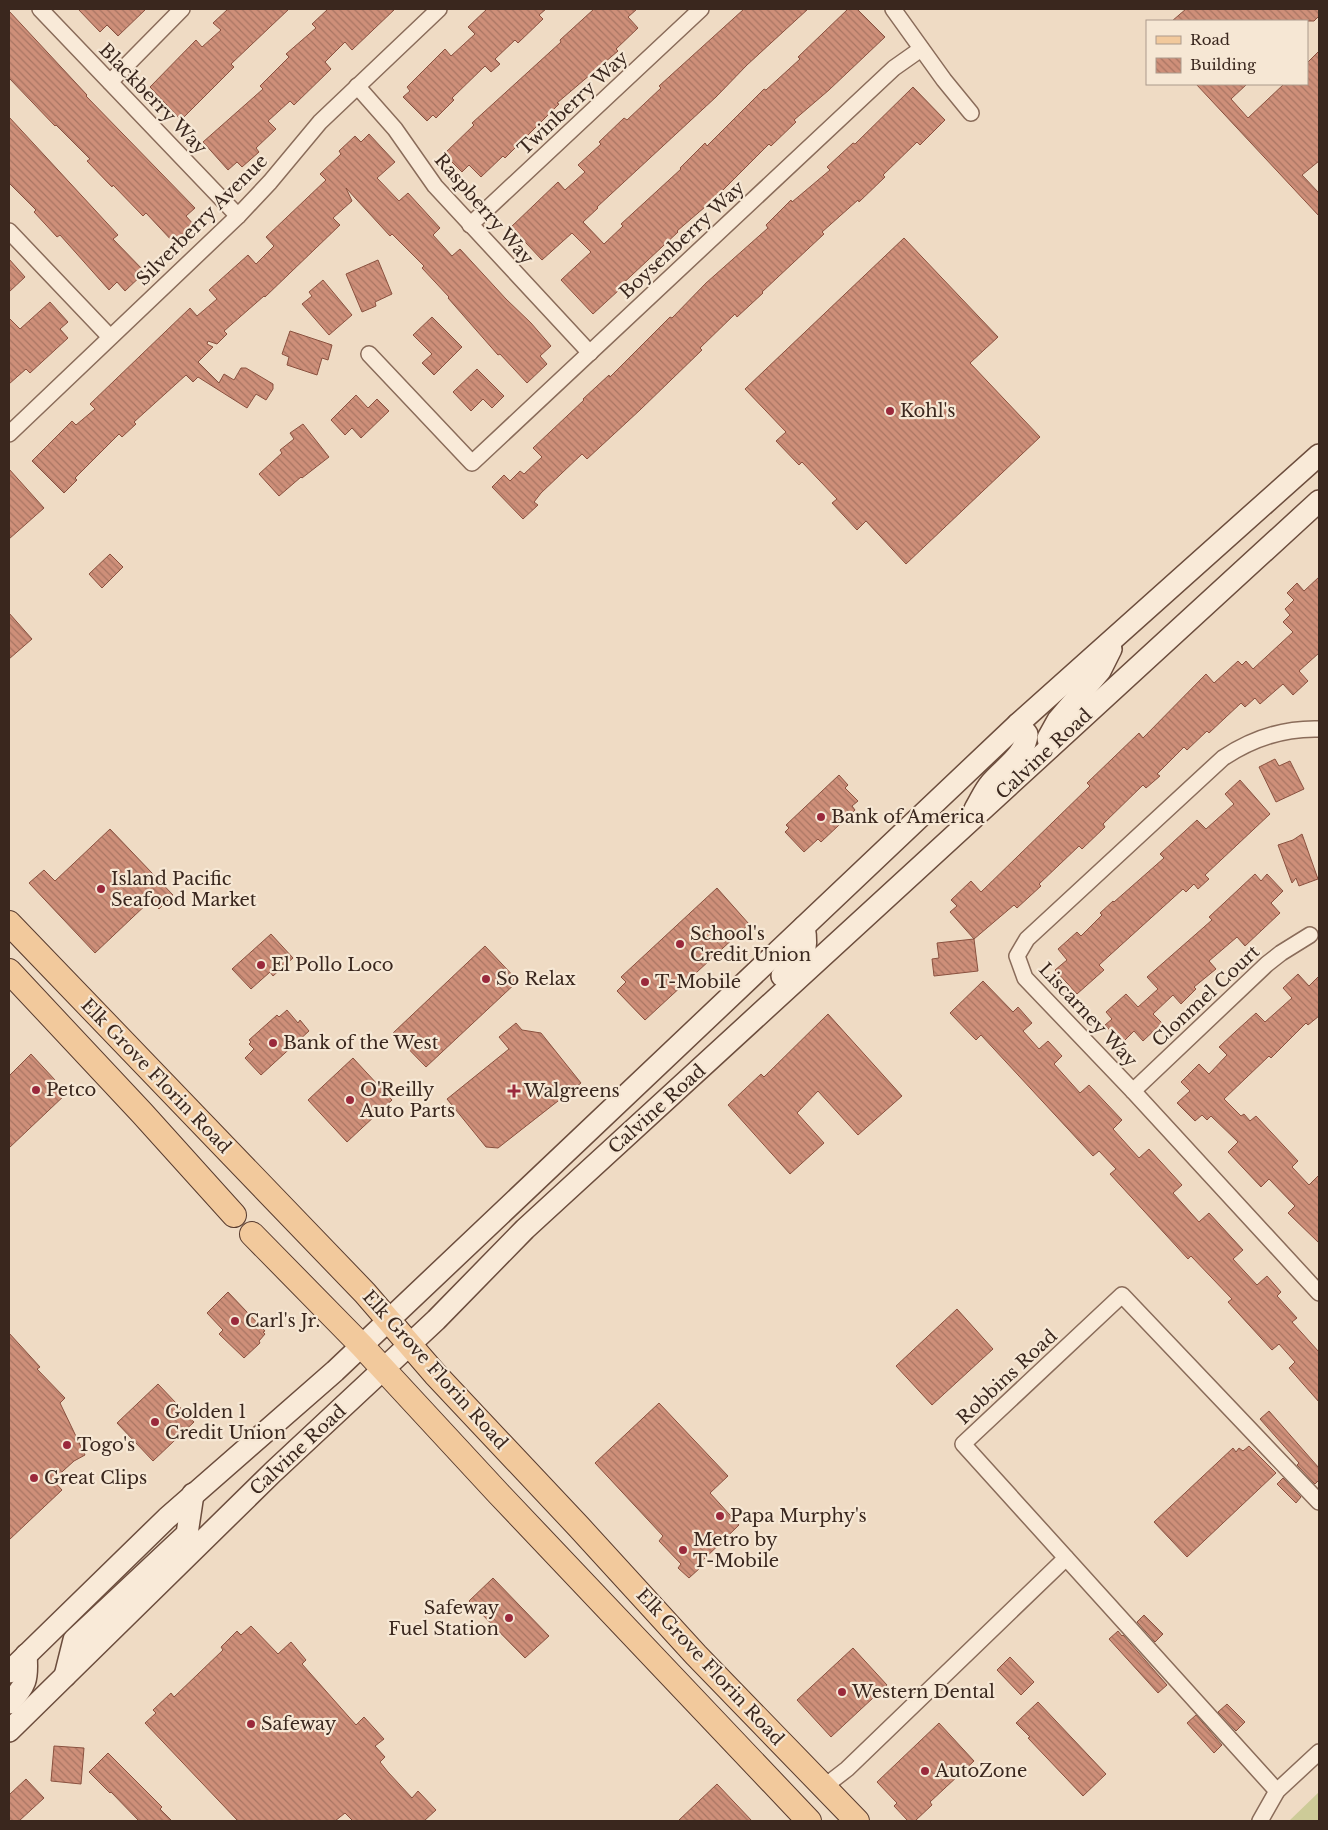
<svg xmlns="http://www.w3.org/2000/svg" width="1328" height="1830" font-family="'Libre Baskerville',serif">
<defs>
<pattern id="building-back-hatch" width="6" height="6" patternUnits="userSpaceOnUse" patternTransform="scale(1.25)"><rect width="6" height="6" fill="#ce8f79"/><path d="M-1 5l2 2M0 0l6 6M5-1l2 2" fill="none" stroke="#a87563"/></pattern>
</defs>
<rect width="100%" height="100%" fill="#efdbc4"/>
<polygon fill="#cdcb98" points="1319,1792 1319,1821 1289,1821"/>
<g fill="url(#building-back-hatch)" stroke="#8a513f">
<polygon points="78,9 146,9 118,36 107,25 100,32"/>
<polygon points="228,9 289,9 231,64 234,67 181,120 150,87 196,40 202,47 221,30 213,23"/>
<polygon points="328,9 395,9 352,50 345,42 325,62 331,69 294,105 290,101 268,121 276,129 256,148 259,152 242,167 237,162 228,170 203,142 263,89 260,86 289,57 286,54 316,28 312,24"/>
<polygon points="487,9 546,9 539,15 543,19 518,43 515,40 495,59 500,64 491,72 485,66 452,98 454,100 436,118 433,115 427,121 403,97 410,91 407,87 445,49 451,56 475,34 468,27"/>
<polygon points="594,9 637,9 628,17 638,28 616,49 618,51 557,103 559,104 505,158 503,156 481,177 469,165 462,172 444,154 474,125 472,123 561,42 560,40"/>
<polygon points="744,9 808,9 747,65 716,97 597,207 598,208 583,222 604,244 623,226 621,224 681,169 680,168 705,143 707,146 764,89 766,90 800,59 798,57 848,9 857,9 885,37 829,90 794,120 796,122 771,146 769,144 712,201 677,231 678,232 617,289 619,290 593,314 561,280 591,252 572,233 542,260 511,227 558,182 565,190 585,172 578,165 601,144 599,142 624,118 627,120 661,88 659,86"/>
<polygon points="1186,9 1319,9 1319,16 1314,21 1172,21"/>
<polygon points="9,11 87,95 86,96 195,208 186,216 194,225 174,243 146,213 143,216 113,185 112,187 87,161 90,159 56,125 55,126 9,78"/>
<polygon points="1319,51 1319,161 1302,175 1319,193 1319,216 1196,84 1247,84 1231,99 1248,118 1284,84 1307,84 1307,63"/>
<polygon points="913,87 945,120 920,145 917,142 883,175 885,177 859,202 858,200 822,232 824,234 762,292 763,293 737,317 735,314 700,348 702,350 640,410 587,459 582,454 541,493 534,502 538,505 523,519 492,487 504,475 510,481 520,471 524,474 542,457 533,448 584,400 583,399 609,375 610,377 670,317 672,318 706,283 768,228 766,225 791,200 792,202 830,170 827,167 853,143 855,144"/>
<polygon points="9,117 118,235 113,239 145,272 125,291 117,282 109,290 60,235 57,237 34,212 36,210 9,183"/>
<polygon points="369,134 395,162 377,178 399,201 408,193 440,228 433,235 452,256 460,249 506,299 531,323 551,346 540,356 547,364 527,383 500,354 498,355 448,298 449,297 422,268 424,266 392,234 390,236 346,188 352,201 333,218 340,225 265,297 264,296 224,331 227,334 217,344 208,341 207,344 213,347 198,362 219,383 224,374 234,380 241,368 246,368 273,384 273,389 266,400 256,394 247,408 198,377 193,382 186,375 134,422 136,424 122,437 119,434 75,478 77,480 64,493 32,461 72,421 76,425 95,409 90,404 190,308 197,316 217,299 209,290 248,255 256,264 274,246 266,237 326,180 320,174 341,154 339,151 355,136 361,142"/>
<polygon points="904,238 998,337 970,363 1040,437 906,564 866,521 857,530 832,503 837,499 802,462 799,465 776,441 786,432 745,389"/>
<polygon points="9,259 25,277 9,292"/>
<polygon points="378,260 392,294 375,302 376,306 362,312 346,274"/>
<polygon points="323,280 352,315 329,335 302,304 312,296 309,292"/>
<polygon points="50,302 68,322 60,329 68,338 30,373 26,369 9,384 9,318 20,329"/>
<polygon points="432,317 462,347 434,375 422,363 432,354 413,335"/>
<polygon points="290,331 332,345 328,360 322,358 317,375 287,365 289,357 282,354"/>
<polygon points="477,369 504,396 492,408 483,399 471,411 453,392"/>
<polygon points="356,395 368,408 377,399 389,411 361,438 352,428 345,435 331,420"/>
<polygon points="303,424 329,457 302,478 301,477 279,496 259,474 282,453 280,450 294,439 290,433"/>
<polygon points="9,469 44,508 9,539"/>
<polygon points="110,554 123,567 102,588 89,574"/>
<polygon points="1319,577 1319,653 1299,671 1308,681 1293,695 1283,684 1260,704 1255,698 1245,707 1241,703 1209,733 1207,731 1187,750 1184,747 1157,774 1160,776 1146,788 1143,785 1103,824 1105,827 1082,849 1079,846 1039,884 1041,886 1017,908 1014,905 974,939 978,971 934,976 932,959 939,958 937,943 974,939 950,912 957,906 951,900 971,881 981,892 1090,786 1087,783 1139,733 1143,738 1206,674 1214,683 1238,661 1242,665 1246,661 1253,669 1293,632 1283,622 1290,615 1285,609 1294,600 1287,593 1297,583 1304,591"/>
<polygon points="9,613 32,639 9,659"/>
<polygon points="1275,759 1279,766 1290,761 1304,789 1276,802 1259,767"/>
<polygon points="839,775 848,785 845,788 858,801 852,806 855,810 821,842 818,839 804,852 785,832 789,828 786,825"/>
<polygon points="1240,780 1270,814 1205,875 1209,879 1198,889 1194,884 1186,892 1183,889 1099,965 1104,970 1077,994 1055,970 1067,960 1058,949 1077,932 1081,936 1102,915 1100,913 1113,901 1114,902 1164,858 1160,854 1197,820 1206,829 1234,804 1225,794"/>
<polygon points="110,829 173,895 159,909 151,900 95,953 29,883 44,870 55,881"/>
<polygon points="1302,834 1318,879 1299,886 1296,878 1292,883 1278,845 1293,840"/>
<polygon points="1255,874 1261,881 1267,874 1283,891 1271,903 1280,913 1245,946 1237,937 1209,961 1216,969 1194,987 1196,989 1181,1004 1173,995 1153,1014 1162,1023 1143,1041 1134,1031 1122,1043 1105,1025 1112,1019 1106,1012 1126,994 1138,1007 1158,989 1147,977 1212,920 1209,917"/>
<polygon points="717,888 749,924 645,1020 617,991 626,982 621,977"/>
<polygon points="271,934 293,958 273,976 270,972 251,989 232,969"/>
<polygon points="485,946 518,981 426,1067 393,1033"/>
<polygon points="1298,974 1309,986 1319,976 1319,1016 1308,1025 1306,1023 1271,1058 1269,1056 1224,1099 1241,1116 1244,1114 1250,1121 1256,1116 1298,1161 1292,1167 1309,1185 1319,1175 1319,1243 1288,1213 1295,1206 1269,1179 1261,1187 1228,1152 1238,1142 1211,1116 1207,1120 1202,1115 1195,1121 1177,1103 1190,1091 1181,1082 1199,1064 1209,1074 1227,1055 1219,1047 1235,1032 1256,1013 1265,1022 1292,998 1283,988"/>
<polygon points="983,981 1013,1012 1018,1007 1032,1023 1023,1031 1039,1049 1048,1041 1062,1056 1054,1064 1080,1093 1089,1085 1122,1120 1113,1129 1139,1158 1149,1149 1182,1185 1173,1193 1199,1222 1209,1213 1243,1250 1233,1259 1257,1285 1267,1276 1281,1292 1277,1296 1297,1318 1292,1322 1319,1352 1319,1402 1289,1368 1295,1362 1279,1344 1272,1350 1228,1302 1232,1299 1191,1256 1188,1259 1110,1174 1116,1169 1099,1151 1093,1156 981,1035 976,1040 950,1013"/>
<polygon points="287,1010 298,1023 300,1020 309,1031 261,1075 245,1058 254,1049 249,1044 251,1042 249,1040 277,1015 279,1017"/>
<polygon points="828,1014 902,1096 858,1135 818,1091 797,1113 824,1143 790,1174 728,1105 761,1074 764,1077"/>
<polygon points="516,1023 522,1030 541,1033 581,1083 498,1148 486,1147 447,1099 509,1049 499,1037"/>
<polygon points="31,1054 67,1093 9,1148 9,1076"/>
<polygon points="353,1058 392,1100 347,1142 308,1100"/>
<polygon points="228,1292 265,1331 263,1332 265,1334 259,1341 260,1343 244,1358 219,1334 223,1330 207,1313"/>
<polygon points="957,1309 993,1349 932,1405 896,1366"/>
<polygon points="9,1333 40,1367 37,1369 65,1398 60,1403 85,1455 74,1461 53,1480 62,1490 9,1540"/>
<polygon points="158,1384 194,1422 153,1461 117,1423"/>
<polygon points="659,1403 728,1476 710,1493 739,1525 698,1565 700,1568 689,1578 678,1568 681,1564 659,1541 663,1536 595,1463"/>
<polygon points="1269,1411 1319,1468 1319,1480 1315,1484 1297,1465 1299,1463 1260,1419"/>
<polygon points="1249,1446 1276,1473 1187,1557 1154,1522 1233,1448 1236,1452 1239,1448 1243,1451"/>
<polygon points="1283,1478 1301,1497 1296,1503 1277,1484"/>
<polygon points="493,1578 549,1636 525,1658 469,1601"/>
<polygon points="1144,1615 1163,1634 1155,1642 1137,1622"/>
<polygon points="251,1626 278,1654 291,1642 306,1660 302,1664 356,1725 364,1717 384,1739 375,1746 385,1757 380,1762 388,1772 412,1798 418,1791 436,1810 424,1821 353,1821 345,1813 335,1821 238,1821 145,1723 156,1713 153,1710 171,1693 174,1697 223,1650 221,1647 237,1631 241,1635"/>
<polygon points="1118,1631 1122,1636 1123,1635 1167,1685 1158,1693 1109,1639"/>
<polygon points="853,1648 887,1685 831,1737 797,1700"/>
<polygon points="1010,1657 1034,1682 1021,1695 997,1670"/>
<polygon points="1038,1702 1106,1774 1083,1796 1028,1738 1030,1737 1016,1723"/>
<polygon points="1227,1704 1245,1722 1236,1731 1218,1712"/>
<polygon points="1196,1715 1222,1745 1214,1753 1187,1723"/>
<polygon points="939,1723 974,1761 930,1802 932,1805 915,1821 908,1821 894,1806 897,1803 877,1782"/>
<polygon points="54,1746 84,1748 81,1784 51,1781"/>
<polygon points="108,1753 162,1807 160,1809 172,1821 139,1821 111,1792 110,1793 89,1772"/>
<polygon points="26,1779 44,1798 19,1821 9,1821 9,1795"/>
<polygon points="717,1784 752,1821 678,1821"/>
</g>
<g fill="none" stroke-linecap="round" stroke-linejoin="round">
<defs>
<g id="minor">
<polyline points="40,9 238,216"/>
<polyline points="893,9 944,80 971,113"/>
<polyline points="110,82 182,9"/>
<polyline points="357,86 395,129 435,186 590,353"/>
<polyline points="470,225 701,9"/>
<polyline points="9,231 110,337"/>
<polyline points="369,354 472,463 894,68 921,49"/>
<polyline points="9,434 238,216 270,182 320,122 439,9"/>
<path d="M1319,729C1284,728 1253,738 1223,758L1027,939L1017,956L1025,978L1133,1091L1319,1293"/>
<polyline points="1133,1091 1267,964 1281,953 1310,935"/>
<polyline points="825,1786 847,1769 1066,1558"/>
<polyline points="1277,1791 963,1444 1122,1295 1319,1502"/>
<polyline points="1260,1821 1277,1791 1319,1752"/>
</g>
<g id="secondary">
<polyline points="1050,747 1048,738 1058,720 1100,671 1111,649"/>
<path d="M975,809C980,801 984,791 990,784C1002,769 1026,755 1027,734L1018,724"/>
<path d="M782,976C800,959 810,955 804,927"/>
<polyline points="9,1672 167,1518 335,1371 1018,724 1319,455"/>
<polyline points="65,1676 74,1640 187,1534 193,1494"/>
<path d="M9,1703C26,1686 28,1679 26,1655"/>
<polyline points="9,1731 273,1472 436,1320 525,1229 1319,501"/>
</g>
<g id="primary">
<polyline points="9,923 365,1293 435,1374 579,1527 696,1655 857,1821"/>
<polyline points="9,971 142,1113 234,1215"/>
<polyline points="252,1234 362,1346 498,1493 809,1821"/>
</g>
</defs>
<use href="#minor" stroke="#8a6c5a" stroke-width="18"/>
<use href="#secondary" stroke="#6c4d3d" stroke-width="24"/>
<use href="#primary" stroke="#583b2e" stroke-width="26"/>
<use href="#minor" stroke="#f9ead8" stroke-width="15"/>
<use href="#secondary" stroke="#f9ead8" stroke-width="21"/>
<use href="#primary" stroke="#f2c99c" stroke-width="24"/>
</g>
<g fill="#9a293c" stroke="#f6e7d4" stroke-width="2">
<circle cx="890" cy="411" r="5"/>
<circle cx="821" cy="817" r="5"/>
<circle cx="101" cy="889" r="5"/>
<circle cx="680" cy="944" r="5"/>
<circle cx="261" cy="965" r="5"/>
<circle cx="486" cy="979" r="5"/>
<circle cx="645" cy="982" r="5"/>
<circle cx="273" cy="1043" r="5"/>
<circle cx="36" cy="1090" r="5"/>
<path d="M511.5 1083.5h5v5h5v5h-5v5h-5v-5h-5v-5h5z"/>
<circle cx="350" cy="1100" r="5"/>
<circle cx="235" cy="1321" r="5"/>
<circle cx="155" cy="1422" r="5"/>
<circle cx="67" cy="1445" r="5"/>
<circle cx="34" cy="1478" r="5"/>
<circle cx="720" cy="1516" r="5"/>
<circle cx="683" cy="1550" r="5"/>
<circle cx="509" cy="1618" r="5"/>
<circle cx="842" cy="1692" r="5"/>
<circle cx="251" cy="1724" r="5"/>
<circle cx="925" cy="1771" r="5"/>
</g>
<g text-anchor="middle" stroke-width="4.5" stroke-linejoin="round" paint-order="stroke">
<g font-size="18" fill="#3a271e" stroke="#f6e7d4">
<text transform="translate(153 99) rotate(46)" y="6">Blackberry Way</text>
<text transform="translate(573 103) rotate(-43)" y="6">Twinberry Way</text>
<text transform="translate(484 209) rotate(49)" y="6">Raspberry Way</text>
<text transform="translate(202 220) rotate(-45)" y="6">Silverberry Avenue</text>
<text transform="translate(682 240) rotate(-43)" y="6">Boysenberry Way</text>
<text transform="translate(1044 754) rotate(-43)" y="6">Calvine Road</text>
<text transform="translate(1206 996) rotate(-43)" y="6">Clonmel Court</text>
<text transform="translate(1088 1015) rotate(47)" y="6">Liscarney Way</text>
<text transform="translate(156 1076) rotate(46)" y="6">Elk Grove Florin Road</text>
<text transform="translate(657 1109) rotate(-42)" y="6">Calvine Road</text>
<text transform="translate(435 1370) rotate(48)" y="6">Elk Grove Florin Road</text>
<text transform="translate(1007 1377) rotate(-43)" y="6">Robbins Road</text>
<text transform="translate(298 1450) rotate(-43)" y="6">Calvine Road</text>
<text transform="translate(710 1667) rotate(47)" y="6">Elk Grove Florin Road</text>
</g>
<g font-size="18" fill="#3a271e" stroke="#f6e7d4" text-anchor="start">
<text x="900" y="417">Kohl's</text>
<text x="831" y="823">Bank of America</text>
<text x="111" y="885">Island Pacific<tspan x="111" dy="21">Seafood Market</tspan></text>
<text x="690" y="940">School's<tspan x="690" dy="21">Credit Union</tspan></text>
<text x="271" y="971">El Pollo Loco</text>
<text x="496" y="985">So Relax</text>
<text x="655" y="988">T-Mobile</text>
<text x="283" y="1049">Bank of the West</text>
<text x="46" y="1096">Petco</text>
<text x="360" y="1096">O'Reilly<tspan x="360" dy="21">Auto Parts</tspan></text>
<text x="524" y="1097">Walgreens</text>
<text x="245" y="1327">Carl's Jr.</text>
<text x="165" y="1418">Golden 1<tspan x="165" dy="21">Credit Union</tspan></text>
<text x="77" y="1451">Togo's</text>
<text x="44" y="1484">Great Clips</text>
<text x="730" y="1522">Papa Murphy's</text>
<text x="693" y="1546">Metro by<tspan x="693" dy="21">T-Mobile</tspan></text>
<text x="499" y="1614" text-anchor="end">Safeway<tspan x="499" dy="21">Fuel Station</tspan></text>
<text x="852" y="1698">Western Dental</text>
<text x="261" y="1730">Safeway</text>
<text x="935" y="1777">AutoZone</text>
</g>
</g>
<rect width="1328" height="1830" fill="none" stroke="#3a271e" stroke-width="20"/>
<rect x="1146" y="20" width="162" height="65" fill="#f6e7d4" stroke="#ab9a8b"/>
<rect x="1156" y="36" width="25" height="8" fill="#f2c99c" stroke="#ab9a8b"/>
<text x="1190" y="45" font-size="15" fill="#3a271e">Road</text>
<rect x="1156" y="58" width="25" height="15" fill="url(#building-back-hatch)" stroke="#ab9a8b"/>
<text x="1190" y="70" font-size="15" fill="#3a271e">Building</text>
</svg>
